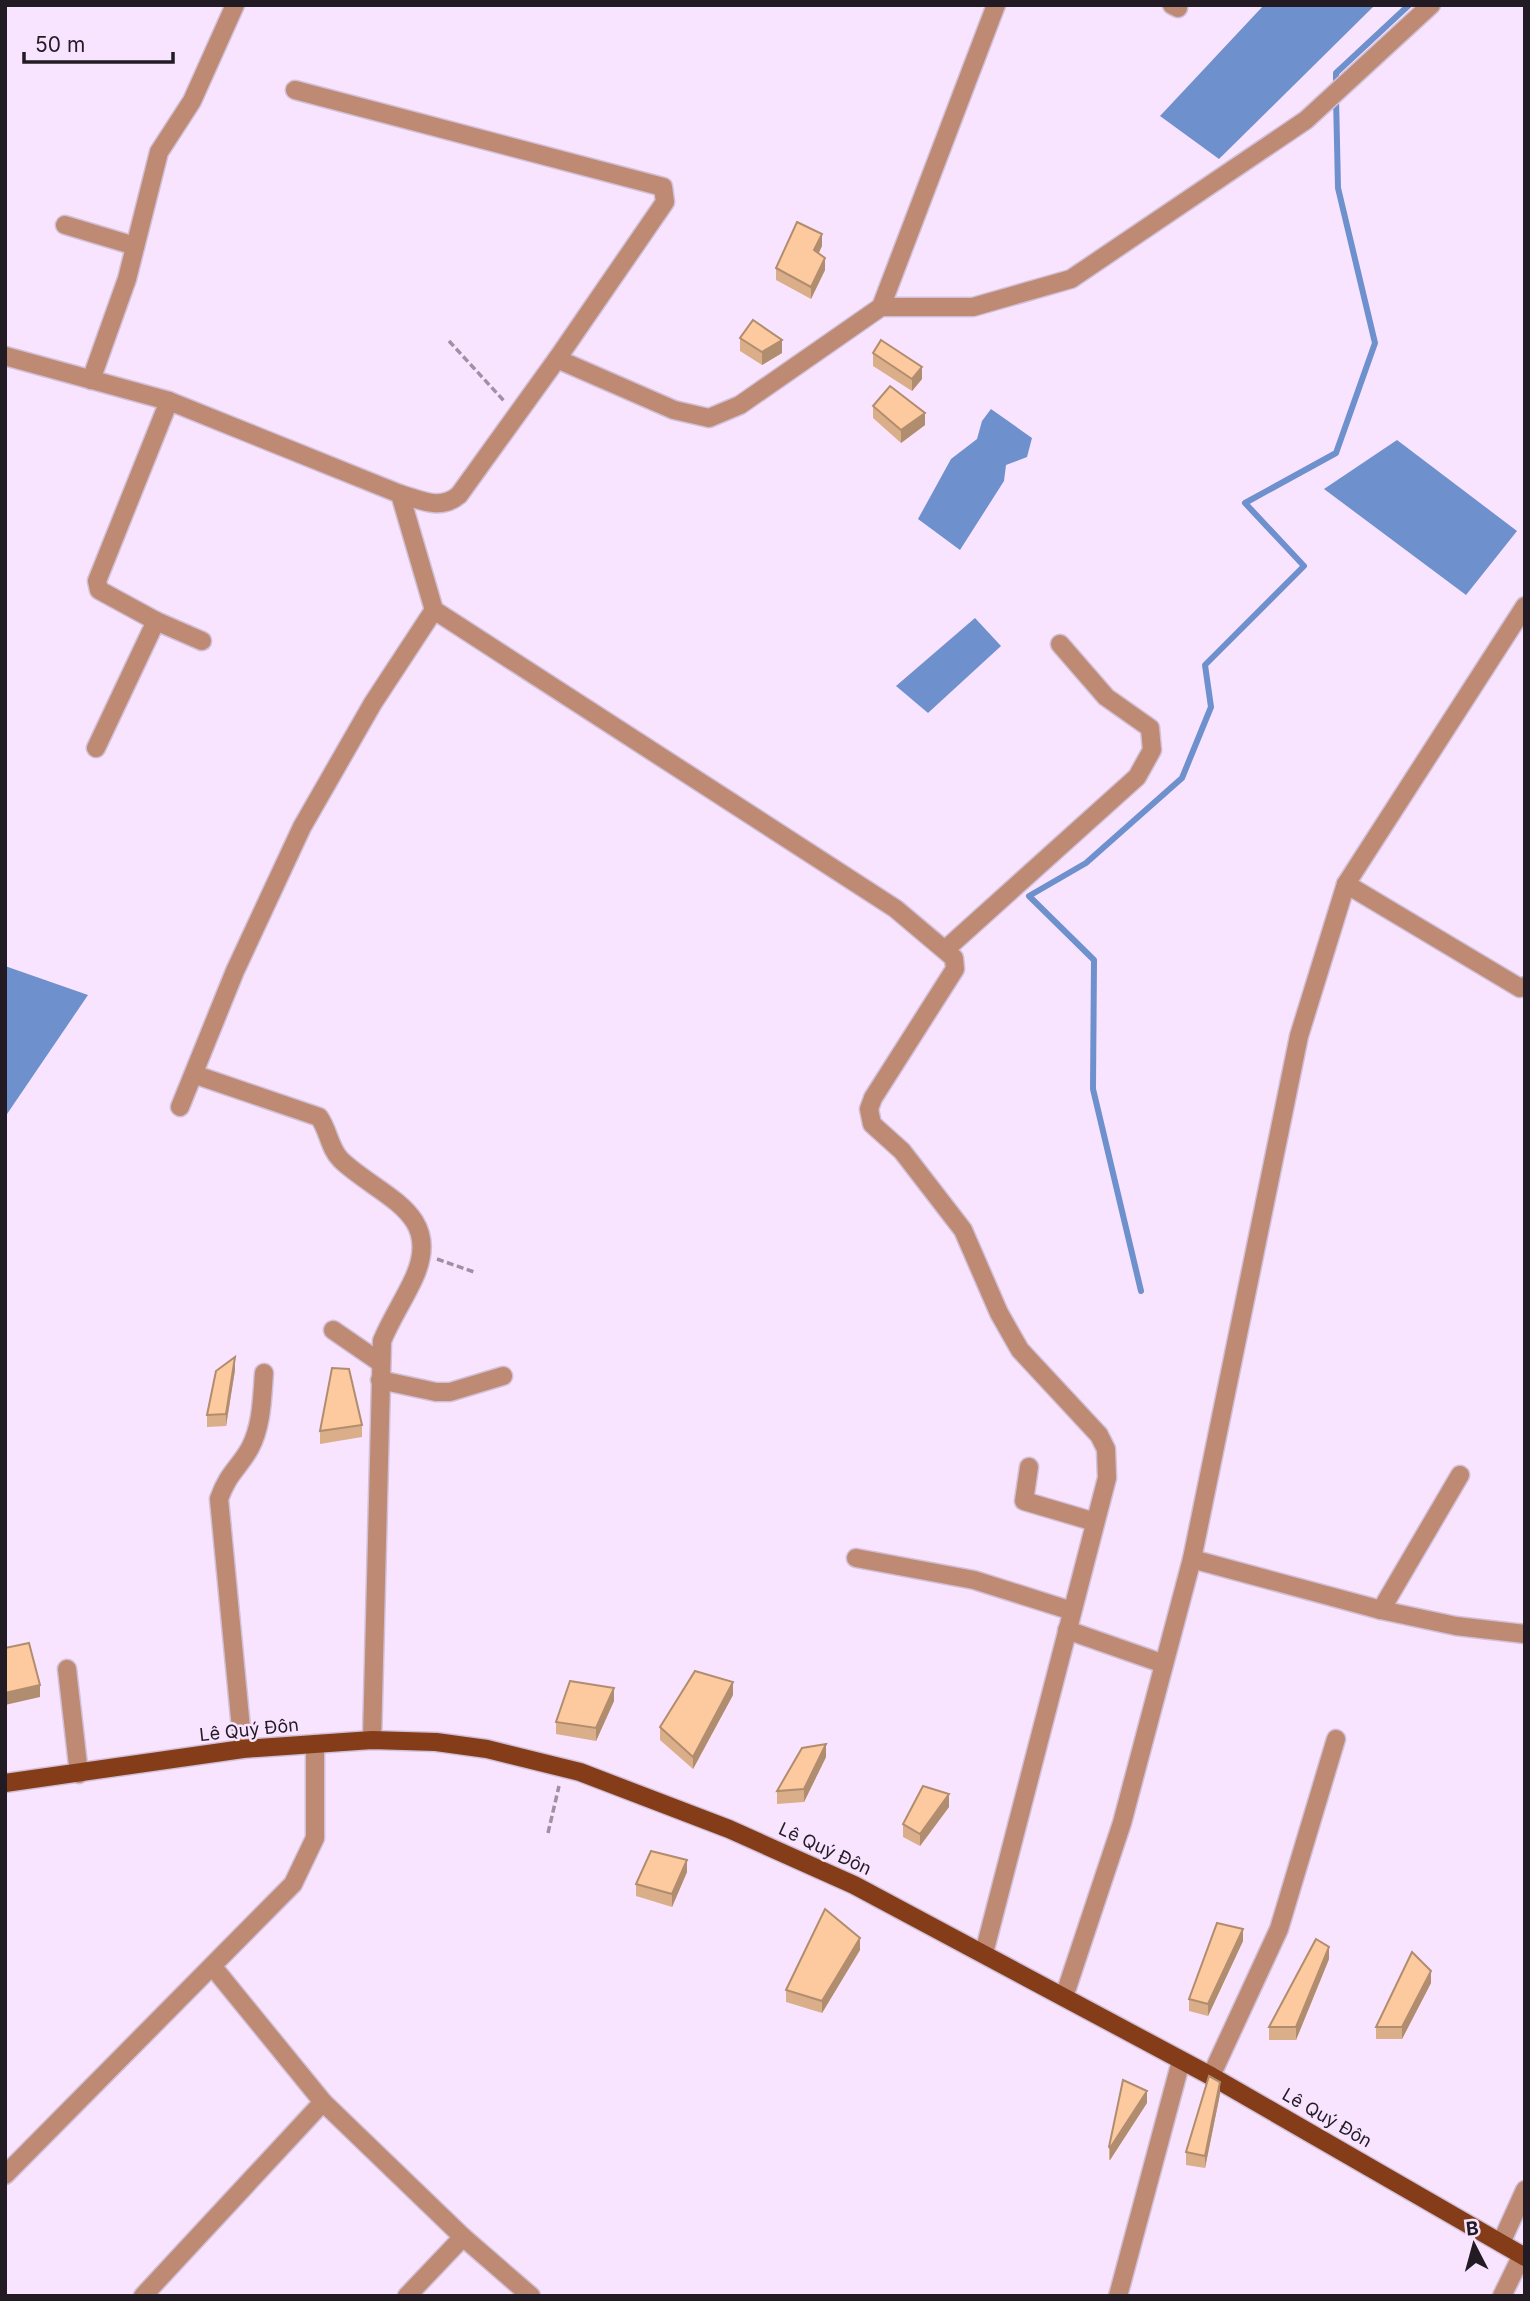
<svg xmlns="http://www.w3.org/2000/svg" width="1530" height="2301" font-family="Inter,sans-serif">
<rect width="100%" height="100%" fill="#f9e4ff"/>
<g fill="#6e90cd">
<polygon points="1264,5 1375,5 1219,159 1160,116"/>
<polygon points="991,409 1032,438 1027,457 1006,465 1004,481 960,550 918,519 951,459 977,439 982,421"/>
<polygon points="1397,440 1517,531 1466,595 1324,489"/>
<polygon points="975,618 1001,646 928,713 896,686"/>
<polygon points="5,966 88,995 5,1117"/>
</g>
<g fill="none" stroke-linecap="round" stroke-linejoin="round">
<g stroke="#6e90cd" stroke-width="6">
<polyline points="1336,87 1336,73 1409,5"/>
<polyline points="1141,1291 1093,1089 1094,960 1029,896 1086,863 1182,778 1211,707 1205,665 1304,566 1245,503 1336,453 1375,343 1338,188 1336,97"/>
</g>
<defs>
<g id="minor">
<polyline points="1172,5 1178,8"/>
<polyline points="295,90 663,187 665,202 557,359"/>
<polyline points="65,225 135,246"/>
<polyline points="881,307 996,5"/>
<path d="M5,356L169,401L400,494C421,500 440,511 459,495L557,359L674,410L709,418L740,405L881,307H973L1071,279L1306,120L1431,5"/>
<polyline points="91,380 127,279 159,152 192,101 235,5"/>
<polyline points="400,494 434,610 896,909 954,958 955,969 873,1098 869,1109 872,1124 902,1151 963,1230 999,1313 1020,1350 1099,1435 1106,1449 1107,1478 984,1953"/>
<polyline points="156,621 202,641"/>
<polyline points="96,748 156,621 99,590 97,581 169,401"/>
<polyline points="1346,884 1520,988 1525,986"/>
<polyline points="946,949 1137,777 1152,750 1150,728 1106,697 1060,644"/>
<path d="M196,1075L319,1117C329,1131 329,1148 341,1160C380,1197 444,1212 414,1278C404,1300 391,1319 382,1341L372,1740"/>
<polyline points="180,1107 235,971 302,827 373,703 434,610"/>
<polyline points="333,1330 381,1363"/>
<polyline points="380,1380 436,1392 450,1392 503,1376"/>
<polyline points="1029,1467 1024,1501 1095,1522"/>
<polyline points="856,1558 974,1580 1072,1611"/>
<polyline points="1192,1559 1381,1610 1460,1475"/>
<polyline points="1381,1610 1456,1626 1525,1634"/>
<polyline points="1067,1630 1164,1664"/>
<polyline points="67,1669 79,1774"/>
<path d="M243,1749L219,1499C228,1473 239,1468 250,1448C262,1425 262,1398 264,1373"/>
<polyline points="213,1967 323,2102"/>
<polyline points="1064,1997 1122,1823 1192,1559 1299,1036 1346,884 1525,606"/>
<polyline points="1211,2076 1279,1929 1336,1739"/>
<polyline points="5,2175 293,1884 315,1838 315,1744"/>
<polyline points="463,2237 531,2296"/>
<polyline points="1501,2243 1525,2190"/>
<polyline points="143,2296 323,2102 463,2237 407,2296"/>
<polyline points="1118,2296 1181,2061"/>
<polyline points="1502,2296 1522,2255"/>
</g>
<polyline id="major" points="5,1783 243,1749 372,1740 436,1742 487,1749 580,1772 729,1829 854,1885 1211,2076 1525,2257"/>
</defs>
<use href="#minor" stroke="#d2c0d8" stroke-width="21"/>
<use href="#major" stroke="#d2c0d8" stroke-width="21"/>
<g stroke="#9f90a3" stroke-width="3.5" stroke-dasharray="7 3.5" stroke-linecap="butt">
<polyline points="449,341 505,402"/>
<polyline points="437,1259 474,1272"/>
<polyline points="548,1833 559,1786"/>
</g>
<use href="#minor" stroke="#be8a73" stroke-width="18"/>
<use href="#major" stroke="#843d18" stroke-width="18"/>
</g>
<g fill="#daae89">
<polygon points="822,246 819,253 825,270 811,299 776,280 776,268"/>
<polygon points="740,338 782,353 762,365 740,351"/>
<polygon points="873,353 922,379 912,391 873,366"/>
<polygon points="873,406 925,425 901,443 873,418"/>
<polygon points="235,1370 226,1426 207,1427 207,1415"/>
<polygon points="362,1425 362,1437 320,1444 320,1431"/>
<polygon points="733,1695 693,1769 660,1740 660,1727"/>
<polygon points="614,1701 596,1741 556,1734 556,1722"/>
<polygon points="826,1757 804,1802 777,1804 777,1791"/>
<polygon points="949,1807 920,1846 903,1837 903,1824"/>
<polygon points="687,1872 672,1907 636,1896 636,1884"/>
<polygon points="1243,1941 1208,2016 1189,2011 1189,1999"/>
<polygon points="860,1950 822,2013 786,2002 786,1990"/>
<polygon points="1329,1959 1296,2040 1269,2040 1269,2027"/>
<polygon points="1431,1983 1402,2039 1376,2039 1376,2027"/>
<polygon points="1220,2094 1205,2168 1186,2165 1186,2152"/>
<polygon points="1147,2103 1110,2160 1109,2160 1109,2147"/>
</g>
<g fill="#b18d6f">
<polygon points="822,234 822,246 814,262 814,250"/>
<polygon points="825,258 825,270 811,299 811,287"/>
<polygon points="782,340 782,353 762,365 762,352"/>
<polygon points="922,367 922,379 912,391 912,379"/>
<polygon points="925,413 925,425 901,443 901,430"/>
<polygon points="235,1357 235,1370 226,1426 226,1414"/>
<polygon points="733,1682 733,1695 693,1769 693,1757"/>
<polygon points="40,1685 40,1697 5,1705 5,1693"/>
<polygon points="614,1688 614,1701 596,1741 596,1728"/>
<polygon points="826,1744 826,1757 804,1802 804,1789"/>
<polygon points="949,1794 949,1807 920,1846 920,1834"/>
<polygon points="687,1860 687,1872 672,1907 672,1894"/>
<polygon points="1243,1929 1243,1941 1208,2016 1208,2004"/>
<polygon points="860,1938 860,1950 822,2013 822,2001"/>
<polygon points="1329,1947 1329,1959 1296,2040 1296,2027"/>
<polygon points="1431,1971 1431,1983 1402,2039 1402,2027"/>
<polygon points="1220,2082 1220,2094 1205,2168 1205,2156"/>
<polygon points="1147,2091 1147,2103 1110,2160 1110,2148"/>
</g>
<g fill="#fdca9f" stroke="#b18d6f" stroke-width="2">
<polygon points="797,222 822,234 814,250 825,258 811,287 776,268"/>
<polygon points="753,320 782,340 762,352 740,338"/>
<polygon points="881,340 922,367 912,379 873,353"/>
<polygon points="890,386 925,413 901,430 873,406"/>
<polygon points="235,1357 226,1414 207,1415 216,1371"/>
<polygon points="332,1368 349,1369 362,1425 320,1431"/>
<polygon points="29,1643 40,1685 5,1693 5,1648"/>
<polygon points="695,1671 733,1682 693,1757 660,1727"/>
<polygon points="570,1681 614,1688 596,1728 556,1722"/>
<polygon points="826,1744 804,1789 777,1791 802,1748"/>
<polygon points="923,1786 949,1794 920,1834 903,1824"/>
<polygon points="651,1851 687,1860 672,1894 636,1884"/>
<polygon points="825,1909 860,1938 822,2001 786,1990"/>
<polygon points="1217,1923 1243,1929 1208,2004 1189,1999"/>
<polygon points="1316,1939 1329,1947 1296,2027 1269,2027"/>
<polygon points="1412,1952 1431,1971 1402,2027 1376,2027"/>
<polygon points="1209,2076 1220,2082 1205,2156 1186,2152"/>
<polygon points="1123,2080 1147,2091 1110,2148 1109,2147"/>
</g>
<g text-anchor="middle" stroke-width="5" stroke-linejoin="round" paint-order="stroke">
<g font-size="18" fill="#221b24" stroke="#f9e4ff">
<text transform="translate(249 1730) rotate(-6)" y="6">Lê Quý Đôn</text>
<text transform="translate(825 1849) rotate(25)" y="6">Lê Quý Đôn</text>
<text transform="translate(1327 2118) rotate(30)" y="6">Lê Quý Đôn</text>
</g>
</g>
<rect width="1530" height="2301" fill="none" stroke="#221b24" stroke-width="14"/>
<g transform="translate(1474 2245) rotate(354)" stroke="#f9e4ff" stroke-width="5" paint-order="stroke">
<path d="M0-5L12 26L0 18L-12 26Z" fill="#221b24"/>
<text y="-10" font-size="19" font-weight="bold" text-anchor="middle" fill="#221b24">B</text>
</g>
<path d="M24 52v10h149v-10" fill="none" stroke="#221b24" stroke-width="3.5"/>
<text x="35" y="52" font-size="21" fill="#221b24" stroke="#f9e4ff" stroke-width="5" paint-order="stroke">50 m</text>
</svg>
